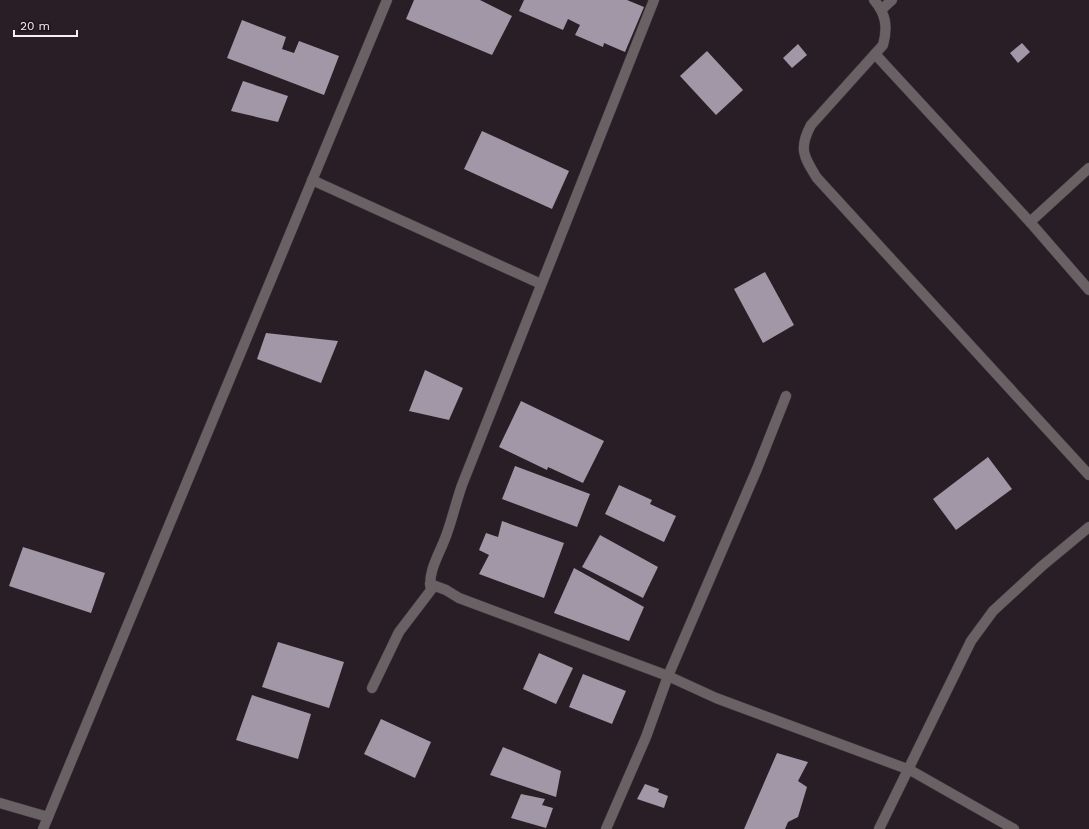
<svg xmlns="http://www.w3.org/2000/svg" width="1089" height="829" font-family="'Work Sans',sans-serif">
<rect width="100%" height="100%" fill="#291d26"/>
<g fill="#a197a7">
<polygon points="414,0 480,0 512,16 492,55 406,19"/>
<polygon points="524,0 627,0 644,7 625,52 604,43 603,47 575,35 580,25 568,19 563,30 519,11"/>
<polygon points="242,20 286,37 282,49 294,53 299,41 339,56 324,95 227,58"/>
<polygon points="1022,43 1030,52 1018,63 1010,53"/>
<polygon points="798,44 807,55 792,68 783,58"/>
<polygon points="707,51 743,90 716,115 680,76"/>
<polygon points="243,81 288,96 278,122 231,111"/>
<polygon points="482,131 569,171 552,209 464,169"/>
<polygon points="765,272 794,325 763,343 734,289"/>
<polygon points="266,333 338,341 321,383 257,359"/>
<polygon points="425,370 463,388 449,420 409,411"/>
<polygon points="521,401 604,441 583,483 548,467 547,470 499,447"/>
<polygon points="988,457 1012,489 956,530 933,499"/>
<polygon points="515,466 590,494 577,527 502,499"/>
<polygon points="619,485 652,500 650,504 676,516 664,542 605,514"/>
<polygon points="502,521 564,543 544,598 479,574 489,555 479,550 486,533 498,537"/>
<polygon points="600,535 658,567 643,598 582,567"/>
<polygon points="23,547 105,573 91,613 9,586"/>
<polygon points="574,568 644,607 629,641 554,613"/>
<polygon points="278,642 344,662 329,708 262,687"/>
<polygon points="539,653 573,668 556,704 523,689"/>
<polygon points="583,674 626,691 612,724 569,707"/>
<polygon points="252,695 311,714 298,759 236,740"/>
<polygon points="381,719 431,742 415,778 364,754"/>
<polygon points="503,747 561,771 556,797 490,775"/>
<polygon points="777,753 808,762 798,781 807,787 798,817 788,822 785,829 744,829"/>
<polygon points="645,784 659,789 658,792 668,796 664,808 637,799"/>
<polygon points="521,794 545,799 542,805 553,808 546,828 511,818"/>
</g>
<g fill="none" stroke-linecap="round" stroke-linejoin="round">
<defs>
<g id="minor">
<path d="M874,0C886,14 888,27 883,45L811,125C798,149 804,157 817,178L1089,475"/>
<polyline points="882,9 892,0"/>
<polyline points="875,54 1030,222 1089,290"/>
<polyline points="312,180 541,284"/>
<polyline points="1030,222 1089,168"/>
<polyline points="430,584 446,590 459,598 668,676 716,698 910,770 1014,829"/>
<path d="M372,688L399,632L431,590C427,572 440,553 446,536C452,520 456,502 462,485L654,0"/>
<polyline points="0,803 48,817"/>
<polyline points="43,829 387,0"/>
<polyline points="606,829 646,737 668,676 757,469 786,396"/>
<polyline points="879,829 971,641 993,611 1042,566 1089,527"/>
</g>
</defs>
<use href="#minor" stroke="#463a43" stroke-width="11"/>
<use href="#minor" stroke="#6a6164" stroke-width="10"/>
</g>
<path d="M14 30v6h63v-6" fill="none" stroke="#f6eef4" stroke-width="2"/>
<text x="20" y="30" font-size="12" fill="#f6eef4" stroke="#20141c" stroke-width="3" paint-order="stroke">20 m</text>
</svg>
